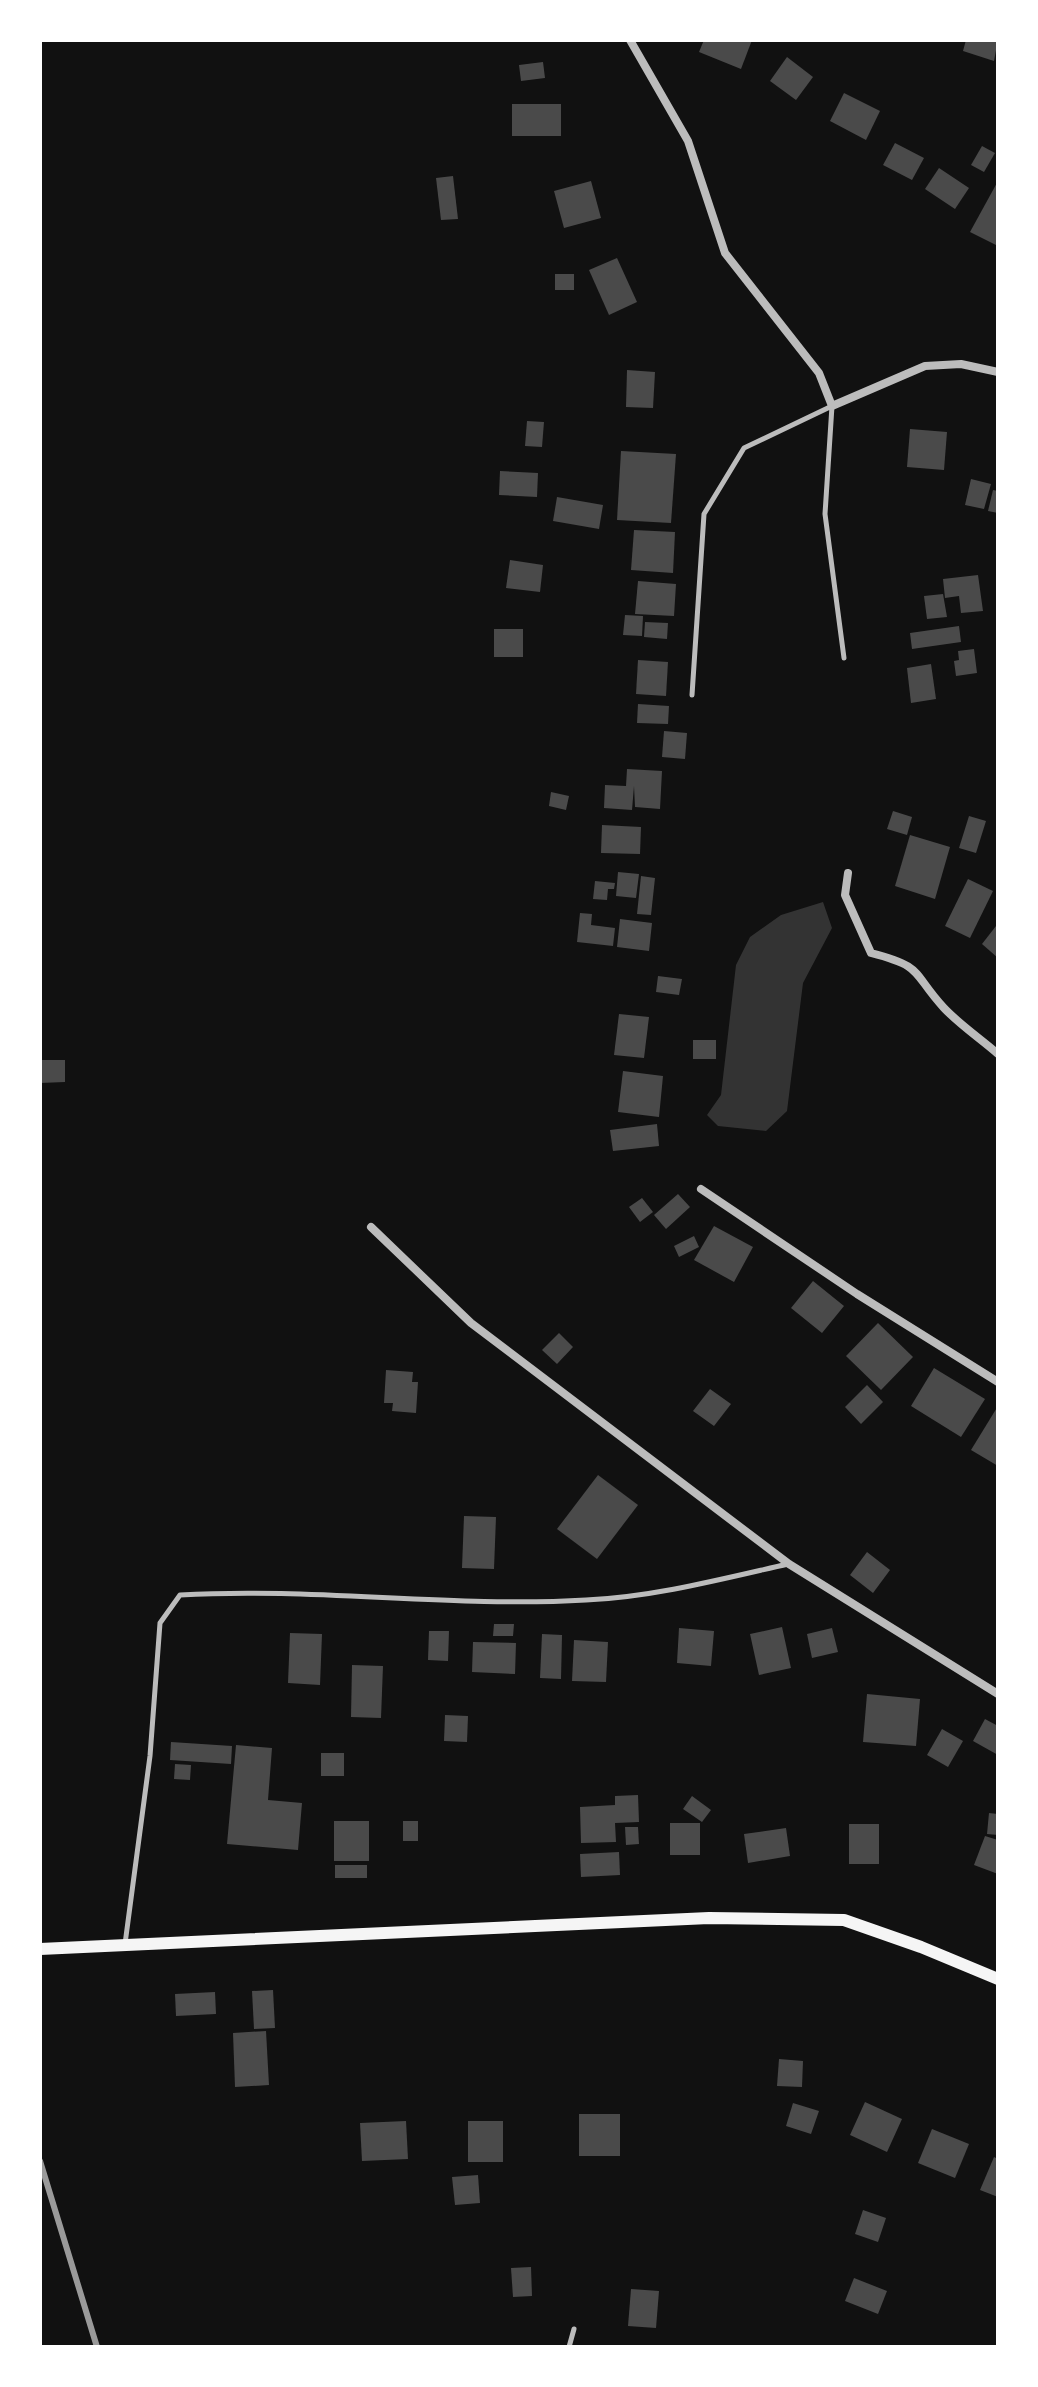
<svg xmlns="http://www.w3.org/2000/svg" width="1038" height="2387" font-family="Literata,serif">
<rect width="100%" height="100%" fill="#111"/>
<polygon fill="#333" points="823,902 832,928 803,983 787,1111 766,1131 718,1126 707,1115 721,1095 736,965 750,937 781,915"/>
<g fill="#4a4a4a">
<polygon points="704,40 752,40 741,69 699,52"/>
<polygon points="966,40 998,40 994,61 963,51"/>
<polygon points="787,57 813,77 796,100 770,81"/>
<polygon points="543,62 545,78 521,81 519,65"/>
<polygon points="844,93 880,111 866,140 830,121"/>
<rect x="512" y="104" width="49" height="32"/>
<polygon points="895,143 924,158 912,180 883,165"/>
<polygon points="982,146 995,153 984,172 971,165"/>
<polygon points="939,168 969,188 955,209 925,189"/>
<polygon points="453,176 458,219 441,220 436,178"/>
<polygon points="591,181 601,218 564,228 554,191"/>
<polygon points="998,181 998,246 970,232"/>
<polygon points="617,258 637,302 609,315 589,270"/>
<rect x="555" y="274" width="19" height="16"/>
<polygon points="627,370 655,372 653,408 626,407"/>
<polygon points="527,421 544,422 542,447 525,446"/>
<polygon points="910,429 947,432 944,470 907,467"/>
<polygon points="621,451 676,454 671,523 617,520"/>
<polygon points="500,471 538,473 537,497 499,495"/>
<polygon points="971,479 991,484 984,509 965,505"/>
<polygon points="993,490 998,491 998,513 988,511"/>
<polygon points="557,497 603,505 599,529 553,521"/>
<polygon points="634,530 675,532 673,573 631,570"/>
<polygon points="510,560 543,565 540,592 506,588"/>
<polygon points="978,575 983,611 961,613 959,596 945,598 943,579"/>
<polygon points="638,581 676,584 674,616 635,614"/>
<polygon points="943,594 947,617 927,619 924,596"/>
<polygon points="625,615 643,616 642,636 623,635"/>
<polygon points="645,622 668,623 667,639 644,637"/>
<polygon points="959,626 961,642 912,649 910,633"/>
<rect x="494" y="629" width="29" height="28"/>
<polygon points="974,649 977,673 956,676 954,661 959,660 958,651"/>
<polygon points="638,660 668,662 666,696 636,694"/>
<polygon points="931,664 936,699 911,703 907,668"/>
<polygon points="638,704 669,706 668,724 637,723"/>
<polygon points="664,731 687,733 685,759 662,757"/>
<polygon points="627,769 662,771 660,809 635,807 634,786 632,810 604,808 605,785 626,786"/>
<polygon points="551,792 569,796 566,810 549,806"/>
<polygon points="893,811 912,817 907,835 887,829"/>
<polygon points="969,816 986,821 976,853 959,848"/>
<polygon points="602,825 641,827 640,854 601,853"/>
<polygon points="910,835 950,847 935,899 895,886"/>
<polygon points="618,872 639,874 636,898 616,896"/>
<polygon points="641,876 655,878 651,915 637,914"/>
<polygon points="968,879 993,891 970,938 945,926"/>
<polygon points="595,881 615,883 614,889 608,889 607,900 593,899"/>
<polygon points="580,913 592,914 591,925 615,928 613,946 577,942"/>
<polygon points="620,919 652,923 649,951 617,947"/>
<polygon points="996,926 998,927 998,958 982,944"/>
<polygon points="658,976 682,979 679,995 656,992"/>
<polygon points="619,1014 649,1017 644,1058 614,1055"/>
<rect x="693" y="1040" width="23" height="19"/>
<polygon points="40,1060 65,1060 65,1082 40,1083"/>
<polygon points="623,1071 663,1076 659,1117 618,1112"/>
<polygon points="657,1124 659,1146 613,1151 610,1130"/>
<polygon points="678,1194 690,1207 666,1229 654,1215"/>
<polygon points="642,1198 653,1212 640,1222 629,1207"/>
<polygon points="714,1226 753,1247 734,1282 694,1260"/>
<polygon points="694,1236 699,1247 679,1257 674,1246"/>
<polygon points="813,1281 844,1306 822,1333 791,1308"/>
<polygon points="878,1323 913,1357 881,1390 846,1356"/>
<polygon points="559,1333 573,1347 557,1364 542,1350"/>
<polygon points="934,1368 985,1399 961,1437 911,1406"/>
<polygon points="386,1370 413,1372 412,1382 418,1382 416,1413 392,1411 393,1403 384,1403"/>
<polygon points="867,1385 883,1402 861,1424 845,1407"/>
<polygon points="710,1389 731,1404 714,1426 693,1411"/>
<polygon points="998,1406 998,1466 971,1450"/>
<polygon points="598,1475 638,1505 597,1559 557,1529"/>
<polygon points="464,1516 496,1517 494,1569 462,1568"/>
<polygon points="867,1552 890,1570 873,1593 850,1575"/>
<polygon points="494,1624 514,1624 513,1636 493,1636"/>
<polygon points="782,1627 791,1668 759,1675 750,1634"/>
<polygon points="679,1628 714,1631 711,1666 677,1663"/>
<polygon points="832,1628 838,1652 812,1658 807,1634"/>
<polygon points="429,1631 449,1631 448,1661 428,1660"/>
<polygon points="290,1633 322,1634 320,1685 288,1683"/>
<polygon points="542,1634 562,1635 561,1679 540,1678"/>
<polygon points="574,1640 608,1642 606,1682 572,1681"/>
<polygon points="473,1642 516,1643 515,1674 472,1672"/>
<polygon points="352,1665 383,1666 381,1718 351,1717"/>
<polygon points="867,1694 920,1699 916,1746 863,1742"/>
<polygon points="445,1715 468,1716 467,1742 444,1741"/>
<polygon points="985,1719 998,1726 998,1755 973,1741"/>
<polygon points="942,1729 963,1741 948,1767 927,1755"/>
<polygon points="171,1742 232,1746 231,1764 170,1760"/>
<polygon points="236,1745 272,1748 268,1800 302,1803 298,1850 227,1844"/>
<rect x="321" y="1753" width="23" height="23"/>
<polygon points="175,1764 191,1765 190,1780 174,1779"/>
<polygon points="638,1795 639,1822 615,1823 616,1842 581,1843 580,1807 615,1805 615,1796"/>
<polygon points="692,1796 711,1810 702,1822 683,1809"/>
<polygon points="989,1813 998,1814 998,1835 987,1834"/>
<rect x="334" y="1821" width="35" height="40"/>
<rect x="403" y="1821" width="15" height="20"/>
<rect x="670" y="1823" width="30" height="32"/>
<rect x="849" y="1824" width="30" height="40"/>
<polygon points="625,1827 638,1827 639,1844 626,1845"/>
<polygon points="786,1828 790,1856 748,1863 744,1834"/>
<polygon points="985,1836 998,1840 998,1874 974,1865"/>
<polygon points="619,1852 620,1875 581,1877 580,1854"/>
<rect x="335" y="1865" width="32" height="13"/>
<polygon points="273,1990 275,2028 254,2029 252,1991"/>
<polygon points="215,1992 216,2014 176,2016 175,1994"/>
<polygon points="266,2031 269,2085 235,2087 233,2033"/>
<polygon points="779,2059 803,2061 802,2087 777,2086"/>
<polygon points="865,2102 902,2119 887,2152 850,2135"/>
<polygon points="793,2103 819,2111 811,2134 786,2126"/>
<rect x="579" y="2114" width="41" height="42"/>
<polygon points="406,2121 408,2159 362,2161 360,2123"/>
<rect x="468" y="2121" width="35" height="41"/>
<polygon points="932,2129 969,2144 955,2178 918,2163"/>
<polygon points="994,2157 998,2159 998,2197 980,2190"/>
<polygon points="478,2175 480,2203 455,2205 452,2177"/>
<polygon points="863,2210 886,2218 878,2242 855,2234"/>
<polygon points="531,2267 532,2296 513,2297 511,2268"/>
<polygon points="854,2278 887,2291 878,2314 845,2301"/>
<polygon points="631,2289 659,2291 656,2328 628,2326"/>
</g>
<g fill="none" stroke-linecap="round" stroke-linejoin="round">
<g stroke="#bcbcbc" stroke-width="5">
<polyline points="692,695 704,514 744,448 832,406 825,514 844,658"/>
<path d="M125,1944L150,1756L160,1623L180,1595C315,1587 450,1608 586,1600C653,1597 722,1579 788,1564"/>
<polyline points="569,2347 574,2329"/>
</g>
<g stroke="#bcbcbc" stroke-width="8">
<polyline points="630,40 688,141 725,253 819,373 832,406 925,366 961,364 998,372"/>
<path d="M848,873L845,895L871,953C925,967 911,972 944,1008C960,1025 981,1039 998,1054"/>
<polyline points="701,1189 857,1294 998,1382"/>
<polyline points="371,1227 471,1323 789,1564 998,1694"/>
</g>
<polyline stroke="#f5f5f5" stroke-width="12" points="40,1949 709,1918 844,1920 921,1947 998,1979"/>
<polyline stroke="#9a9a9a" stroke-width="6" points="40,2161 97,2347"/>
</g>
<rect width="1038" height="2387" fill="none" stroke="#ffffff" stroke-width="84"/>
</svg>
